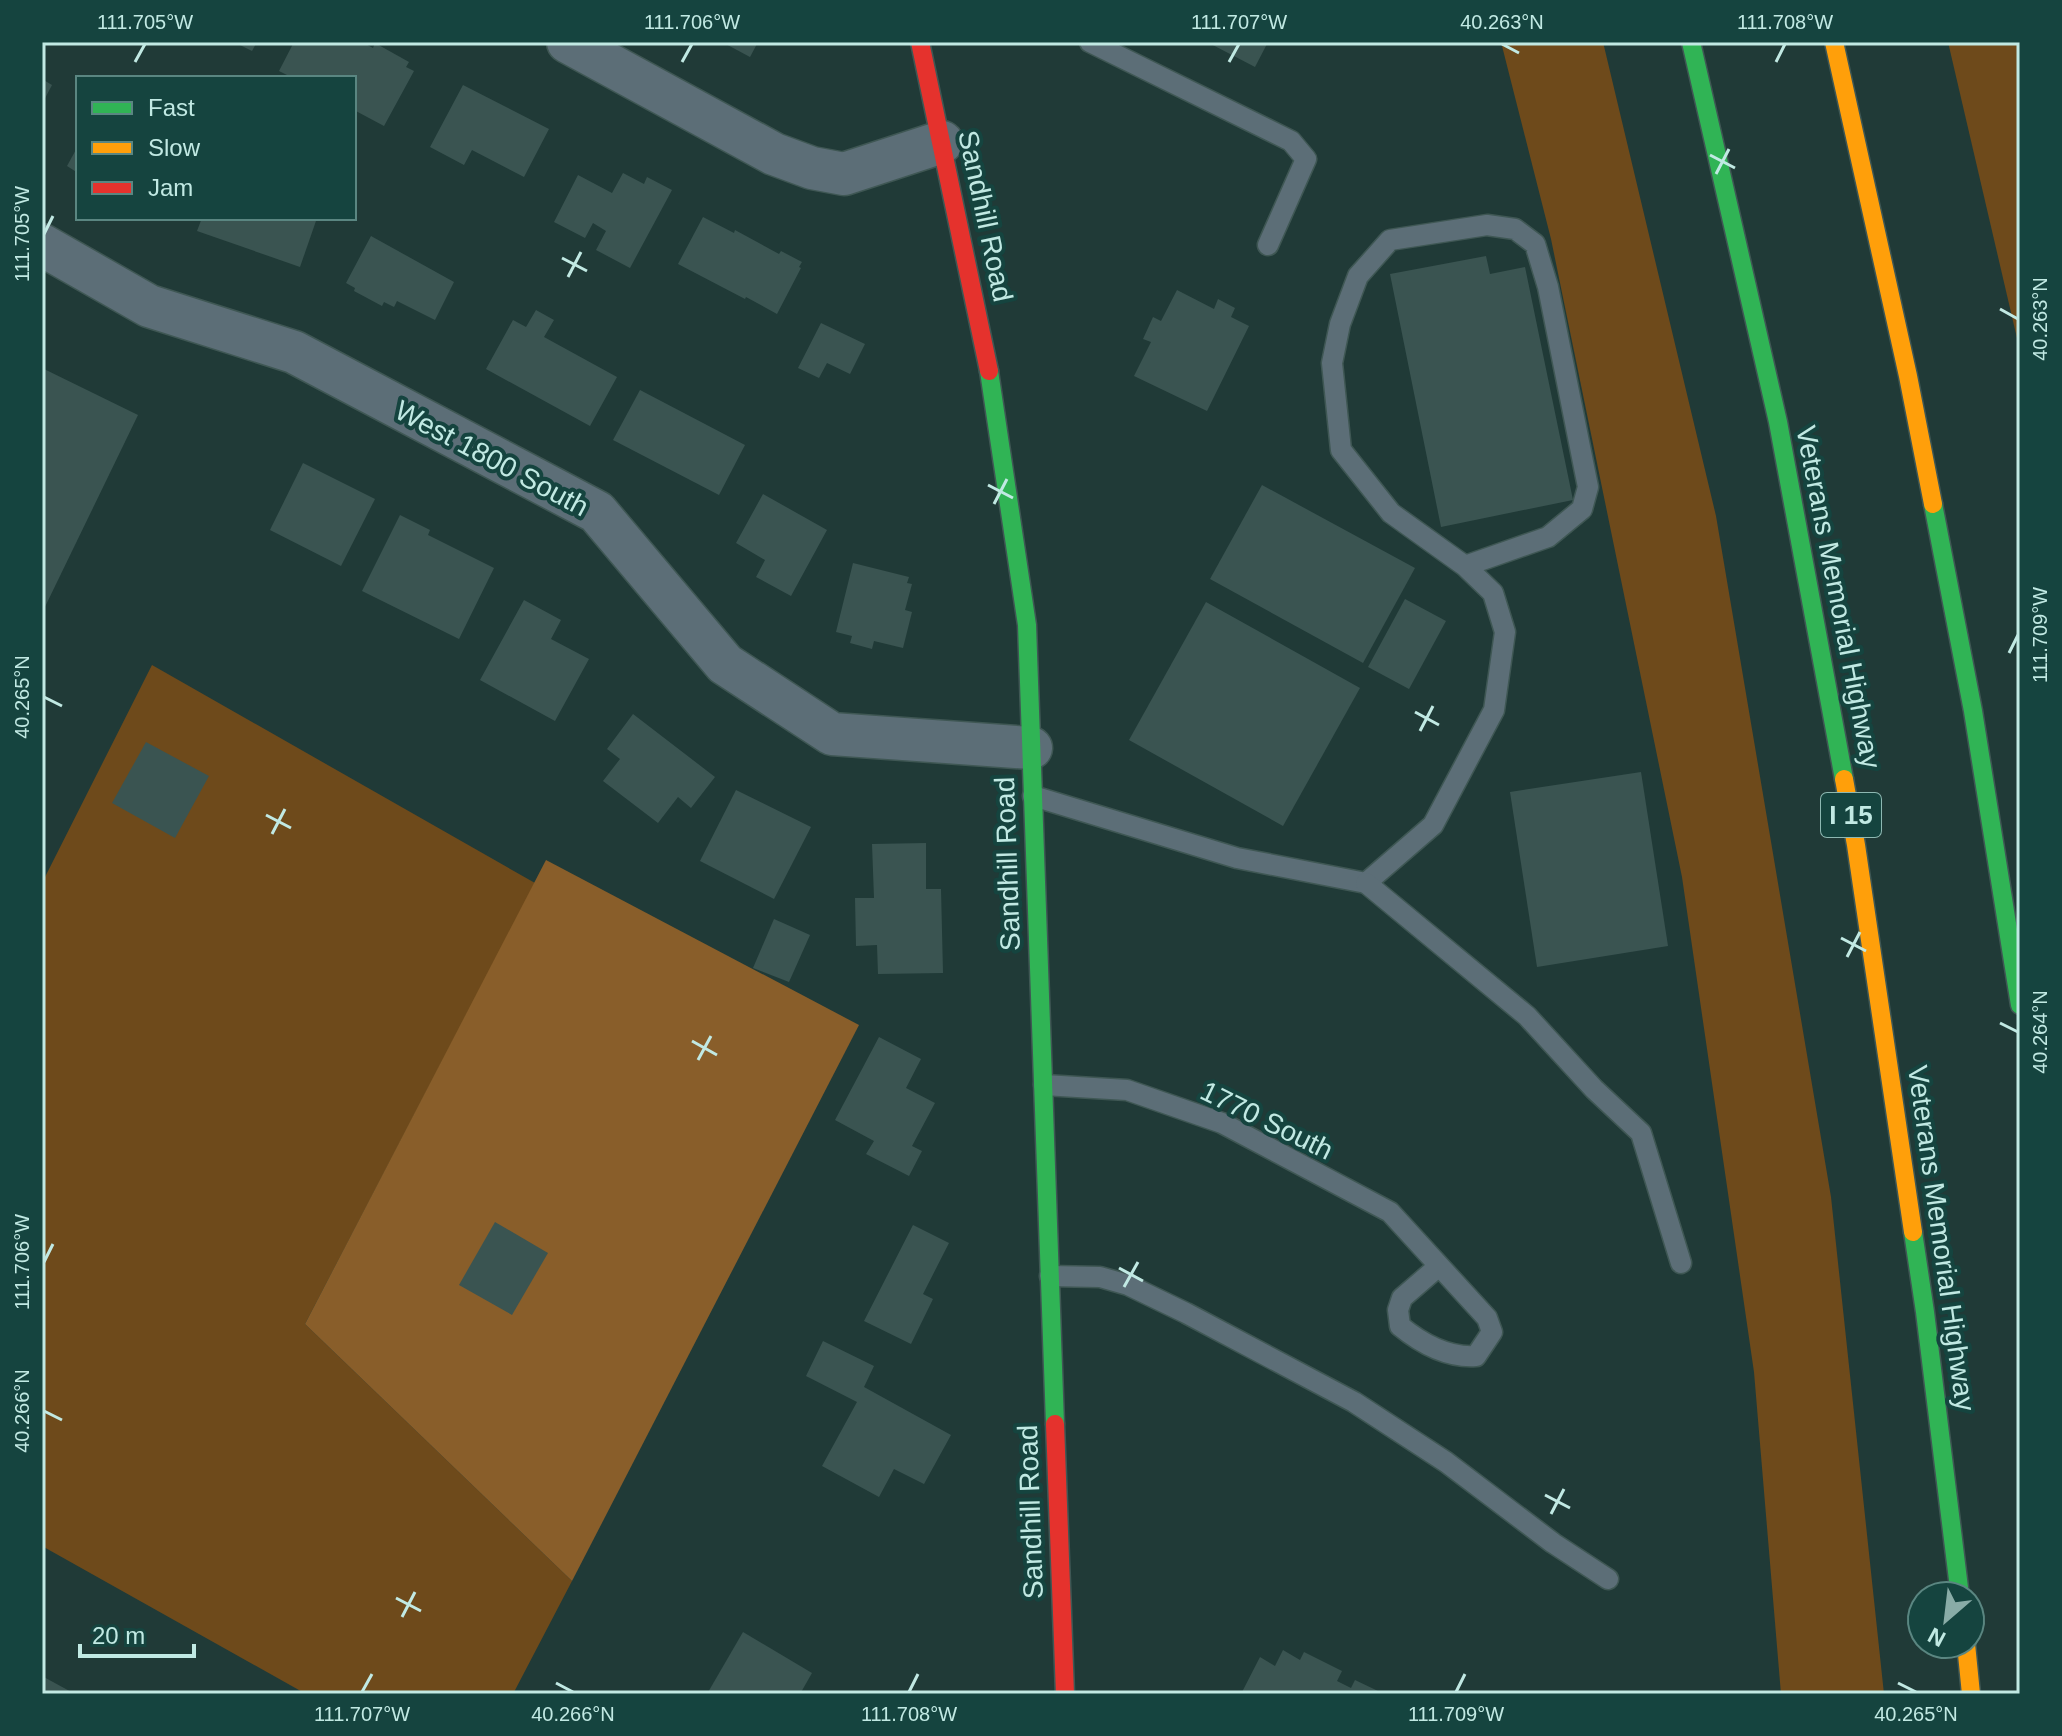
<svg xmlns="http://www.w3.org/2000/svg" width="2062" height="1736" font-family="Helvetica,sans-serif">
<rect width="100%" height="100%" fill="#203a37"/>
<g fill="#6e4a1b">
<polygon points="1501,42 1603,42 1716,516 1831,1197 1884,1694 1781,1694 1754,1372 1682,877 1551,239"/>
<polygon points="1948,42 2020,42 2020,351"/>
<polygon points="152,665 535,883 305,1324 572,1581 513,1694 306,1694 42,1546 42,883"/>
</g>
<polygon fill="#895e2a" points="546,860 859,1025 572,1581 305,1324"/>
<g fill="#3a5451">
<polygon points="234,42 257,42 252,51"/>
<polygon points="294,42 362,42 373,48 375,43 409,62 406,67 414,71 384,126 354,110 354,78 293,78 279,71"/>
<polygon points="722,42 758,42 750,57"/>
<polygon points="1207,42 1268,42 1255,67"/>
<polygon points="42,79 52,85 42,104"/>
<polygon points="463,85 549,129 524,177 472,150 464,165 430,147"/>
<polygon points="78,146 78,173 67,166"/>
<polygon points="623,173 644,184 647,177 672,190 630,268 596,250 606,231 593,223 585,238 554,222 578,175 612,193"/>
<polygon points="703,217 734,233 735,230 779,254 781,251 802,262 799,267 801,268 777,314 746,297 745,299 678,264"/>
<polygon points="202,218 317,218 300,267 197,231"/>
<polygon points="371,236 454,282 435,320 397,301 394,307 384,302 382,306 354,291 355,288 346,283"/>
<polygon points="1486,256 1490,274 1525,267 1573,500 1441,527 1390,274"/>
<polygon points="1177,290 1214,309 1218,299 1235,308 1231,317 1249,326 1207,411 1134,376 1151,342 1143,339 1153,317 1161,321"/>
<polygon points="536,310 554,320 544,337 617,377 590,426 486,369 513,320 526,327"/>
<polygon points="821,323 865,344 850,374 827,363 819,378 798,368"/>
<polygon points="42,368 138,415 42,613"/>
<polygon points="640,390 745,445 719,495 613,440"/>
<polygon points="303,463 375,499 341,566 270,530"/>
<polygon points="1262,485 1415,568 1363,663 1210,579"/>
<polygon points="763,494 827,530 791,596 756,577 765,560 736,543"/>
<polygon points="400,515 430,530 428,535 494,568 459,639 362,591"/>
<polygon points="853,563 909,577 907,583 912,584 905,610 912,612 903,648 874,641 872,649 850,643 852,636 836,632"/>
<polygon points="1405,599 1446,621 1409,689 1368,667"/>
<polygon points="524,600 561,620 551,639 589,659 555,721 480,680"/>
<polygon points="1206,602 1360,688 1283,826 1129,740"/>
<polygon points="633,714 715,777 691,808 678,797 658,823 603,781 620,759 607,749"/>
<polygon points="146,742 209,776 175,838 112,803"/>
<polygon points="1641,772 1668,946 1537,967 1510,792"/>
<polygon points="736,790 811,827 774,899 700,861"/>
<polygon points="926,843 926,889 941,889 943,973 878,974 877,945 856,946 855,898 874,898 872,844"/>
<polygon points="774,919 810,935 789,982 753,968"/>
<polygon points="879,1037 921,1059 906,1088 935,1103 912,1146 922,1151 909,1176 866,1154 874,1141 835,1120"/>
<polygon points="495,1222 548,1253 512,1315 459,1285"/>
<polygon points="913,1225 949,1243 923,1294 933,1299 911,1344 864,1321"/>
<polygon points="823,1341 874,1366 864,1387 951,1435 924,1484 894,1469 879,1497 822,1466 857,1402 806,1376"/>
<polygon points="743,1632 812,1673 800,1694 707,1694"/>
<polygon points="1283,1650 1300,1660 1304,1652 1342,1671 1337,1681 1351,1688 1355,1680 1378,1691 1376,1694 1241,1694 1260,1657 1275,1666"/>
<polygon points="42,1676 75,1694 42,1694"/>
</g>
<g fill="none" stroke-linecap="round" stroke-linejoin="round">
<defs>
<g id="lane">
<polyline points="1090,42 1291,141 1306,159 1268,245"/>
<polyline points="1033,796 1237,858 1366,883 1433,825 1494,710 1505,632 1493,593 1465,566 1391,513 1341,450 1332,363 1340,324 1358,276 1390,240 1487,225 1515,229 1535,244 1548,287 1588,487 1582,509 1548,537 1465,566"/>
<polyline points="1366,883 1527,1016 1594,1089 1641,1133 1681,1263"/>
<path d="M1044,1085L1127,1090L1222,1123L1390,1212L1487,1318L1492,1332L1476,1356C1447,1358 1422,1344 1400,1326L1398,1310L1402,1298L1439,1266"/>
<polyline points="1050,1276 1100,1277 1128,1285 1186,1313 1354,1402 1446,1462 1553,1543 1608,1579"/>
</g>
<g id="street">
<polyline points="568,42 774,154 812,168 844,174 942,142"/>
<polyline points="42,245 149,306 294,352 597,512 725,664 832,734 1031,748"/>
</g>
<g id="fast">
<polyline points="1691,42 1778,422 1844,779"/>
<polyline points="989,371 1027,625 1055,1424"/>
<polyline points="1933,504 1973,711 2020,1005"/>
<polyline points="1913,1232 1925,1312 1960,1596"/>
</g>
<g id="slow">
<polyline points="1834,42 1908,376 1933,504"/>
<polyline points="1844,779 1856,845 1913,1232"/>
<polyline points="1966,1644 1971,1694"/>
</g>
<g id="jam">
<polyline points="920,42 989,371"/>
<polyline points="1055,1424 1065,1694"/>
</g>
</defs>
<use href="#lane" stroke="#3f5754" stroke-width="23"/>
<use href="#street" stroke="#3f5754" stroke-width="45"/>
<use href="#fast" stroke="#3f5754" stroke-width="21"/>
<use href="#slow" stroke="#3f5754" stroke-width="21"/>
<use href="#jam" stroke="#3f5754" stroke-width="21"/>
<use href="#lane" stroke="#5c6e77" stroke-width="20"/>
<use href="#street" stroke="#5c6e77" stroke-width="42"/>
<use href="#fast" stroke="#30b455" stroke-width="18"/>
<use href="#slow" stroke="#ff9f0a" stroke-width="18"/>
<use href="#jam" stroke="#e5322d" stroke-width="18"/>
</g>
<path fill="none" stroke="#c1e9e3" stroke-width="3" d="M1502,44L1519,53M135,62L145,44M682,62L692,44M1229,62L1239,44M1776,62L1785,44M1710,155L1735,168M1716,174L1729,149M44,234L53,216M562,258L587,271M568,277L581,252M2000,309L2018,319M988,485L1013,498M994,504L1007,479M2009,653L2018,635M44,697L62,706M1415,712L1439,725M1420,731L1433,706M266,815L291,828M272,834L285,809M1841,938L1866,951M1847,957L1860,932M2000,1023L2018,1032M692,1041L717,1055M698,1060L711,1036M44,1262L53,1244M1119,1268L1143,1281M1124,1287L1138,1262M44,1411L62,1420M1545,1495L1570,1508M1551,1514L1564,1489M396,1598L421,1611M402,1617L415,1592M556,1683L573,1692M1898,1683L1916,1692M362,1692L372,1674M909,1692L918,1674M1456,1692L1465,1674"/>
<g text-anchor="middle" stroke-width="8" stroke-linejoin="round" paint-order="stroke">
<rect fill="#15443f" stroke="#8db8b2" stroke-width="2" x="1821" y="793" width="60" height="44" rx="6"/>
<g font-size="26" font-weight="bold" fill="#c1e9e3">
<text x="1851" y="824">I 15</text>
</g>
<g font-size="28" fill="#c1e9e3" stroke="#15443f">
<text transform="translate(986 216) rotate(78)" y="10">Sandhill Road</text>
<text transform="translate(492 458) rotate(28)" y="10">West 1800 South</text>
<text transform="translate(1839 597) rotate(79)" y="10">Veterans Memorial Highway</text>
<text transform="translate(1007 864) rotate(-92)" y="10">Sandhill Road</text>
<text transform="translate(1267 1120) rotate(26)" y="10">1770 South</text>
<text transform="translate(1942 1238) rotate(82)" y="10">Veterans Memorial Highway</text>
<text transform="translate(1030 1512) rotate(-92)" y="10">Sandhill Road</text>
</g>
</g>
<rect width="2062" height="1736" fill="none" stroke="#15443f" stroke-width="88"/>
<rect x="76" y="76" width="280" height="144" fill="#15443f" stroke="#5a8681" stroke-width="2"/>
<rect x="92" y="102" width="40" height="12" fill="#30b455" stroke="#5a8681" stroke-width="2"/>
<text x="148" y="116" font-size="24" fill="#c1e9e3">Fast</text>
<rect x="92" y="142" width="40" height="12" fill="#ff9f0a" stroke="#5a8681" stroke-width="2"/>
<text x="148" y="156" font-size="24" fill="#c1e9e3">Slow</text>
<rect x="92" y="182" width="40" height="12" fill="#e5322d" stroke="#5a8681" stroke-width="2"/>
<text x="148" y="196" font-size="24" fill="#c1e9e3">Jam</text>
<g transform="translate(1946 1620) rotate(208)"><circle r="38" fill="#15443f" stroke="#5a8681" stroke-width="2"/>
<path d="M0-6L14 30L0 20L-14 30Z" fill="#89aca7"/>
<text y="-12" font-size="22" font-weight="bold" text-anchor="middle" fill="#c1e9e3">N</text>
</g>
<path d="M80 1644v12h114v-12" fill="none" stroke="#c1e9e3" stroke-width="4"/>
<text x="92" y="1644" font-size="24" fill="#c1e9e3" stroke="#15443f" stroke-width="6" paint-order="stroke">20 m</text>
<rect x="44" y="44" width="1974" height="1648" fill="none" stroke="#c1e9e3" stroke-width="3"/>
<g font-size="20" text-anchor="middle" fill="#c1e9e3">
<text x="145" y="29">111.705°W</text>
<text x="692" y="29">111.706°W</text>
<text x="1239" y="29">111.707°W</text>
<text x="1502" y="29">40.263°N</text>
<text x="1785" y="29">111.708°W</text>
<text transform="translate(22 234) rotate(-90)" y="7">111.705°W</text>
<text transform="translate(2040 319) rotate(-90)" y="7">40.263°N</text>
<text transform="translate(2040 635) rotate(-90)" y="7">111.709°W</text>
<text transform="translate(22 697) rotate(-90)" y="7">40.265°N</text>
<text transform="translate(2040 1032) rotate(-90)" y="7">40.264°N</text>
<text transform="translate(22 1262) rotate(-90)" y="7">111.706°W</text>
<text transform="translate(22 1411) rotate(-90)" y="7">40.266°N</text>
<text x="362" y="1721">111.707°W</text>
<text x="573" y="1721">40.266°N</text>
<text x="909" y="1721">111.708°W</text>
<text x="1456" y="1721">111.709°W</text>
<text x="1916" y="1721">40.265°N</text>
</g>
</svg>
